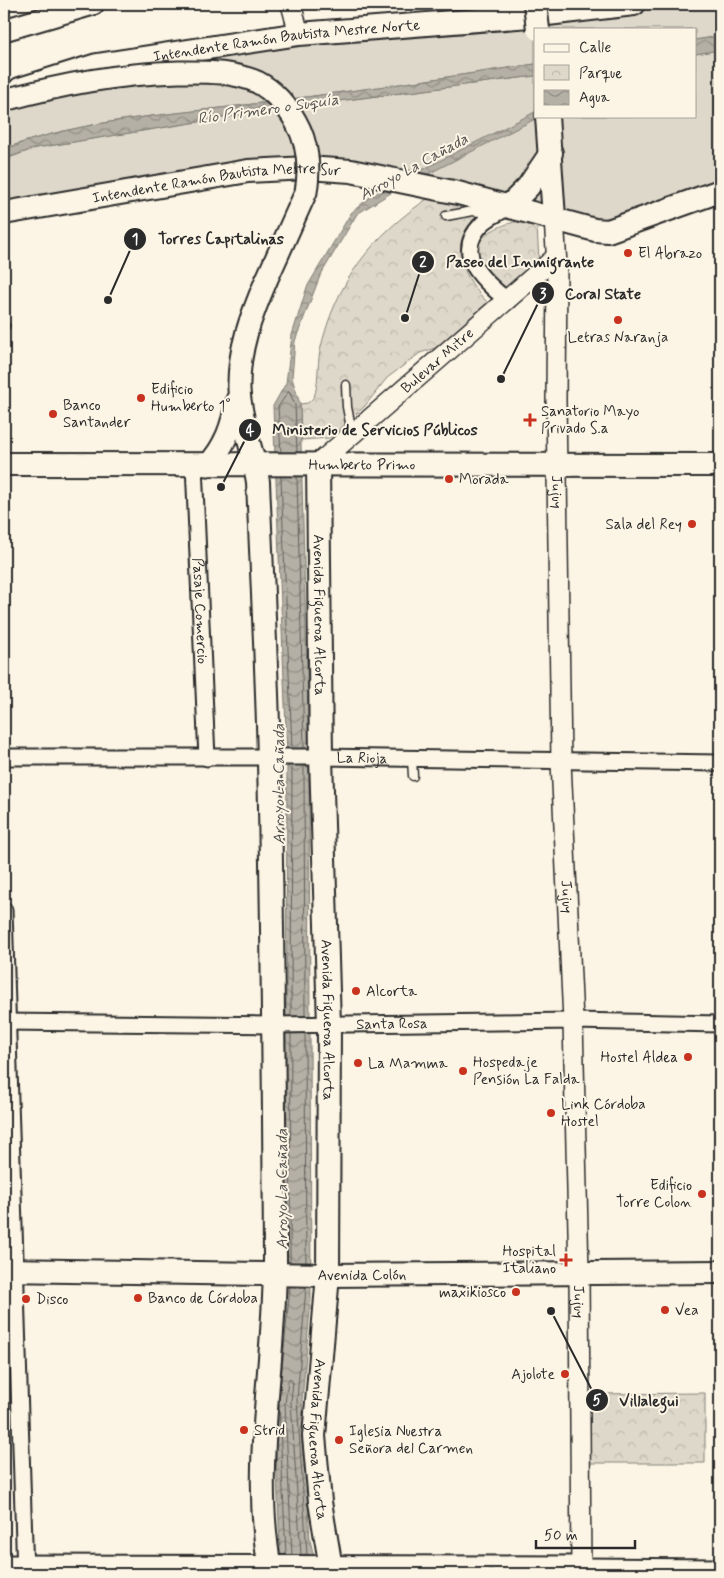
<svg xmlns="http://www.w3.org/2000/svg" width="724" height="1578" font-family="Mynerve,sans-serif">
<defs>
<pattern id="park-crowns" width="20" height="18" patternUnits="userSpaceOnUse" patternTransform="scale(1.25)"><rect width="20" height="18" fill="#ded8ca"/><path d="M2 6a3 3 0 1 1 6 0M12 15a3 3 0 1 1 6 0" fill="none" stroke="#bfbaae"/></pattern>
<pattern id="water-waves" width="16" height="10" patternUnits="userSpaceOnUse" patternTransform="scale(1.25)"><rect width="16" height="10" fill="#b4b0a5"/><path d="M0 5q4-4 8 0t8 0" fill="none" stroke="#938f87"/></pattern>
</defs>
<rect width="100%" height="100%" fill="#fcf5e5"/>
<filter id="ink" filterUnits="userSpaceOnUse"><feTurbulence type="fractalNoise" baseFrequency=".02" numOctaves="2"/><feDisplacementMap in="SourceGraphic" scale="10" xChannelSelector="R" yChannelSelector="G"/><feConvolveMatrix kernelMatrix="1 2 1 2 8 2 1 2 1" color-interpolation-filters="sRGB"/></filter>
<g filter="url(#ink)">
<g fill="#ded8ca" stroke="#84827a">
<path d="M634,4H720V36L695,40V29H535V64C441,78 348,92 253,104C170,115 83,119 4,149V95L97,65Z"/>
<polygon points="720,50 720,191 608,231 331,169 4,213 4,159 6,159 36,148 291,107 535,76 535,116 695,116 695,54"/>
</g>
<g fill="url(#park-crowns)" stroke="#84827a">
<path d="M430,197L483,206C455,247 454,268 489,304L457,341L420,353L387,378L364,407L329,438L301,440L300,404L308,403L314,397C319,383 317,366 320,351C336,281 372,236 430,197Z"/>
<path d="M525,220L537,226L539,261L504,291C497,283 488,276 483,268C462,237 503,223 525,220Z"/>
<polygon points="705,1393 705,1463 589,1463 589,1394"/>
</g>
<g fill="url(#water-waves)" stroke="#7d7b74">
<polygon points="720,36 720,50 695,54 695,40"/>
<path d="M535,64V76L291,107L36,148L4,159V149C83,119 170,115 253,104C348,92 441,78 535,64Z"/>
<polygon points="535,112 535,116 541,116 389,194 357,214 320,276 295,341 292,378 300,404 309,754 311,1299 302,1401 310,1540 318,1574 285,1574 280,1548 274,1403 285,1302 287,755 273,406 286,383 292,335 307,287 351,213 371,196"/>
</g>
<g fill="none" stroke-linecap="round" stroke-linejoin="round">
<g stroke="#62605c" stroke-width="1">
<polyline points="281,452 278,407 289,391 295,405 297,452"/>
<polyline points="281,477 292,748"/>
<polyline points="297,477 304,748"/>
<polyline points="304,766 305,1016"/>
<polyline points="291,1016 292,766"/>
<polyline points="305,1033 306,1262"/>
<polyline points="290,1262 291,1034"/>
<polyline points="306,1287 297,1400 307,1555"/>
<polyline points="279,1399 290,1287"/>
<polyline points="279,1404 286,1555"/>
<polyline points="292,1555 285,1404 288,1381 290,1379 293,1382 291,1401 301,1555"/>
</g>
<defs>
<g id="service">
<polyline points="446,216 473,211 494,214"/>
<polyline points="4,326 5,326"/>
<polyline points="346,385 347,407 352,433"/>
<polyline points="412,759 413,776"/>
</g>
<polyline id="pedestrian" points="581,1564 720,1565"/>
<g id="minor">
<path d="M508,301C483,281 452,254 482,224C490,216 500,213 509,206"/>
<path id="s1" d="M194,465L207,758"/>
<path id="s2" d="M4,757H321L720,763"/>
<polyline points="4,910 25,1574"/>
<path id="s3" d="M4,1022L274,1025L573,1021L720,1024"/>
<polyline points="4,1563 581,1564"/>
</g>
<g id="tertiary">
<polyline points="291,4 299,34"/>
<path id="s4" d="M554,218L557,265L556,400L561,762L573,1021L579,1273L581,1574"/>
<path id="s5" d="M318,464L556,257"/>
</g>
<g id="secondary">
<polyline points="4,30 93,4"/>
<path d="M208,465C226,445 232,426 237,400"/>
<path d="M255,465C249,440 240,414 239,389C238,350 251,316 266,281"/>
</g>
<g id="primary">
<path id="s6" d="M20,89L97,65L299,34L530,16L634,4"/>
<polyline points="547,116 554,218"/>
<polyline points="509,206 528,187 551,153"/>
<path id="s7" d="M4,213L248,171L307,168L351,171L458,193L595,230L608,231L720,191"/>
<path id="s8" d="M4,464L720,465"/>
<path id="s9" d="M318,464L321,757L329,1025L328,1275L314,1436L320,1502L332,1574"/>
<path d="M255,465L258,482C262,575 267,669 269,762C273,927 274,1092 275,1256C276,1362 250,1469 271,1574"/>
<path id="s10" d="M4,1270L328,1275L720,1272"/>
</g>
</defs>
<use href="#service" stroke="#2b2b2b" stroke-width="11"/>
<use href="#pedestrian" stroke="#2b2b2b" stroke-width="15"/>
<use href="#minor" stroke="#2b2b2b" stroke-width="19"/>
<use href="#tertiary" stroke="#2b2b2b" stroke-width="22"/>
<use href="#secondary" stroke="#2b2b2b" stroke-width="25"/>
<use href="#primary" stroke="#2b2b2b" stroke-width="26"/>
<use href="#service" stroke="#fcf5e5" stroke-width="8"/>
<use href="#pedestrian" stroke="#fcf5e5" stroke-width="11"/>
<use href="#minor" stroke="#fcf5e5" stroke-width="15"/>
<use href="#tertiary" stroke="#fcf5e5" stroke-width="19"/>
<use href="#secondary" stroke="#fcf5e5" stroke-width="21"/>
<use href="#primary" stroke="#fcf5e5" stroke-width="22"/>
<defs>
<path id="secondary-bridge" d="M4,100C65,84 116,74 179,72C206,72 232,71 257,82C273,90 288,107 296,122C308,143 310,169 306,192L266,281"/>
<polyline id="primary-bridge" points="535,4 538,29"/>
</defs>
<use href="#secondary-bridge" stroke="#2b2b2b" stroke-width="25" stroke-linecap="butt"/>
<use href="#primary-bridge" stroke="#2b2b2b" stroke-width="26" stroke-linecap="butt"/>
<use href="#secondary-bridge" stroke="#fcf5e5" stroke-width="21"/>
<use href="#primary-bridge" stroke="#fcf5e5" stroke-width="22"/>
</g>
</g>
<g fill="#c8321e" stroke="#fcf5e5" stroke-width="2">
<circle cx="628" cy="253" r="5"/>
<circle cx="618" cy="320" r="5"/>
<circle cx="141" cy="398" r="5"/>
<circle cx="53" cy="414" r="5"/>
<path d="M527.5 412.5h5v5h5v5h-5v5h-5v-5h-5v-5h5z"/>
<circle cx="449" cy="479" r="5"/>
<circle cx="692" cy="524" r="5"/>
<circle cx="356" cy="991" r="5"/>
<circle cx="688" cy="1057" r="5"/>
<circle cx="358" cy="1063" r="5"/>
<circle cx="463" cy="1071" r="5"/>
<circle cx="551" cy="1113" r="5"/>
<circle cx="702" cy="1194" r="5"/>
<path d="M563.5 1252.5h5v5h5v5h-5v5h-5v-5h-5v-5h5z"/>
<circle cx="516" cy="1292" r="5"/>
<circle cx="138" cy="1298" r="5"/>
<circle cx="26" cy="1299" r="5"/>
<circle cx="665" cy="1310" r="5"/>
<circle cx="565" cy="1374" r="5"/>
<circle cx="244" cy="1430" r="5"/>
<circle cx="339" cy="1440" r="5"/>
</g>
<g text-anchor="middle" stroke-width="4" stroke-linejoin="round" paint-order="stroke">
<g font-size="15" fill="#2b2b2b" stroke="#fcf5e5">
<text dy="5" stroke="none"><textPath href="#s6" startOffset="272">Intendente Ramón Bautista Mestre Norte</textPath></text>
<text dy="5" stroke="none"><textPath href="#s7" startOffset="215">Intendente Ramón Bautista Mestre Sur</textPath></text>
<text dy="5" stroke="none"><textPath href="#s5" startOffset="158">Bulevar Mitre</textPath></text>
<text dy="5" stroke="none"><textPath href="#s8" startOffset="358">Humberto Primo</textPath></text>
<text dy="5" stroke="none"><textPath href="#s4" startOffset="274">Jujuy</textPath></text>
<text dy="5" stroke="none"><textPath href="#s1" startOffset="146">Pasaje Comercio</textPath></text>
<text dy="5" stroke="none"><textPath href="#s9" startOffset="151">Avenida Figueroa Alcorta</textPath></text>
<text dy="5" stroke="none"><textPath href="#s2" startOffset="358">La Rioja</textPath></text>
<text dy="5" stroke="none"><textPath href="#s4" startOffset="679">Jujuy</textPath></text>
<text dy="5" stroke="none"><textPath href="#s9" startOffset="556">Avenida Figueroa Alcorta</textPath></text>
<text dy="5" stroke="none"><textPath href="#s3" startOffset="388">Santa Rosa</textPath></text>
<text dy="5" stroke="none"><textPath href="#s10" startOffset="358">Avenida Colón</textPath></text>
<text dy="5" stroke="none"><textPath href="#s4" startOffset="1084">Jujuy</textPath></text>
<text dy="5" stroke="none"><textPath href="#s9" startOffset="976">Avenida Figueroa Alcorta</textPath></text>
</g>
<g font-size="15" fill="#2b2b2b" stroke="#fcf5e5" text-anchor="start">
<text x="638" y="258">El Abrazo</text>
<text x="618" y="342" text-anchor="middle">Letras Naranja</text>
<text x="151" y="394">Edificio<tspan x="151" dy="17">Humberto 1°</tspan></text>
<text x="63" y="410">Banco<tspan x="63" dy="17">Santander</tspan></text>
<text x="541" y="416">Sanatorio Mayo<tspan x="541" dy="17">Privado S.a</tspan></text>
<text x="459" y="484">Morada</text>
<text x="682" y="529" text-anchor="end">Sala del Rey</text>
<text x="366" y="996">Alcorta</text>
<text x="678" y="1062" text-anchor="end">Hostel Aldea</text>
<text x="473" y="1067">Hospedaje<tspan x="473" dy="17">Pensión La Falda</tspan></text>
<text x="368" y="1068">La Mamma</text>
<text x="561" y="1109">Link Córdoba<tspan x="561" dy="17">Hostel</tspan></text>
<text x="692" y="1190" text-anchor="end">Edificio<tspan x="692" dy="17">Torre Colon</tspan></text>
<text x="556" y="1256" text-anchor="end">Hospital<tspan x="556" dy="17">Italiano</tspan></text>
<text x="506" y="1297" text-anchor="end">maxikiosco</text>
<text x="148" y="1303">Banco de Córdoba</text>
<text x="36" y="1304">Disco</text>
<text x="675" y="1315">Vea</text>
<text x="555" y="1379" text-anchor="end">Ajolote</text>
<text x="254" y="1435">Strid</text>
<text x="349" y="1436">Iglesia Nuestra<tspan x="349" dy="17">Señora del Carmen</tspan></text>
</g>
<g font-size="16" font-style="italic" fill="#545350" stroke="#fcf5e5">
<text transform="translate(268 108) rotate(-8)" y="6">Río Primero o Suquía</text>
<text transform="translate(413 166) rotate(-29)" y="6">Arroyo La Cañada</text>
<text transform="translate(278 784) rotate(-90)" y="6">Arroyo La Cañada</text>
<text transform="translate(281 1189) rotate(-90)" y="6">Arroyo La Cañada</text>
</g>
</g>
<path fill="none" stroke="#2b2b2b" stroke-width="2" d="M108 300L135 239M405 318L423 262M501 379L543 293M221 487L250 430M551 1311L597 1400"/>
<g fill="#2b2b2b" stroke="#fcf5e5" stroke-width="2">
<circle cx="108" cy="300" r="5"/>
<circle cx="405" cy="318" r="5"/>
<circle cx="501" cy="379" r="5"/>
<circle cx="221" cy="487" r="5"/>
<circle cx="551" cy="1311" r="5"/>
<circle cx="135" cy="239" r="12"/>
<circle cx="423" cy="262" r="12"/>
<circle cx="543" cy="293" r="12"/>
<circle cx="250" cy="430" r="12"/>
<circle cx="597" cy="1400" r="12"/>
</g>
<g font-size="15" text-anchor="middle" font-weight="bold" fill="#fff">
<text x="135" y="244">1</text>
<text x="423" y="267">2</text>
<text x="543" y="299">3</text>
<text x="250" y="435">4</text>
<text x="597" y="1405">5</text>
</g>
<g font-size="16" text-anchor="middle" font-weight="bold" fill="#2b2b2b" stroke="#fcf5e5" stroke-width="4" stroke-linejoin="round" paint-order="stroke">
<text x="221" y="244">Torres Capitalinas</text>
<text x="520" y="267">Paseo del Inmigrante</text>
<text x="603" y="299">Coral State</text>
<text x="375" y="435">Ministerio de Servicios Públicos</text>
<text x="649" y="1406">Villalegui</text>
</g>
<rect width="724" height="1578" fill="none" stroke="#fcf5e5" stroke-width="20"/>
<rect x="10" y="10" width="704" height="1558" fill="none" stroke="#2b2b2b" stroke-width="2" filter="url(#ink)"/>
<rect x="534" y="28" width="162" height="90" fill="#fcf5e5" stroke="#a8a49b"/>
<rect x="544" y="44" width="25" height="8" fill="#fcf5e5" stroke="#a8a49b"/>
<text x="579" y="52" font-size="15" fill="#2b2b2b">Calle</text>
<rect x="544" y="65" width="25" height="15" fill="url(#park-crowns)" stroke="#a8a49b"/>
<text x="579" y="78" font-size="15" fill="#2b2b2b">Parque</text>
<rect x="544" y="90" width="25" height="15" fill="url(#water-waves)" stroke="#a8a49b"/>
<text x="579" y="102" font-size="15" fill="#2b2b2b">Agua</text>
<path d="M536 1540v8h99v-8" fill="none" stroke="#2b2b2b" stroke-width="2.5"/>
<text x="544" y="1540" font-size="15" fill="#2b2b2b" stroke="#fcf5e5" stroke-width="4" paint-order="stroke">50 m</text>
</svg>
